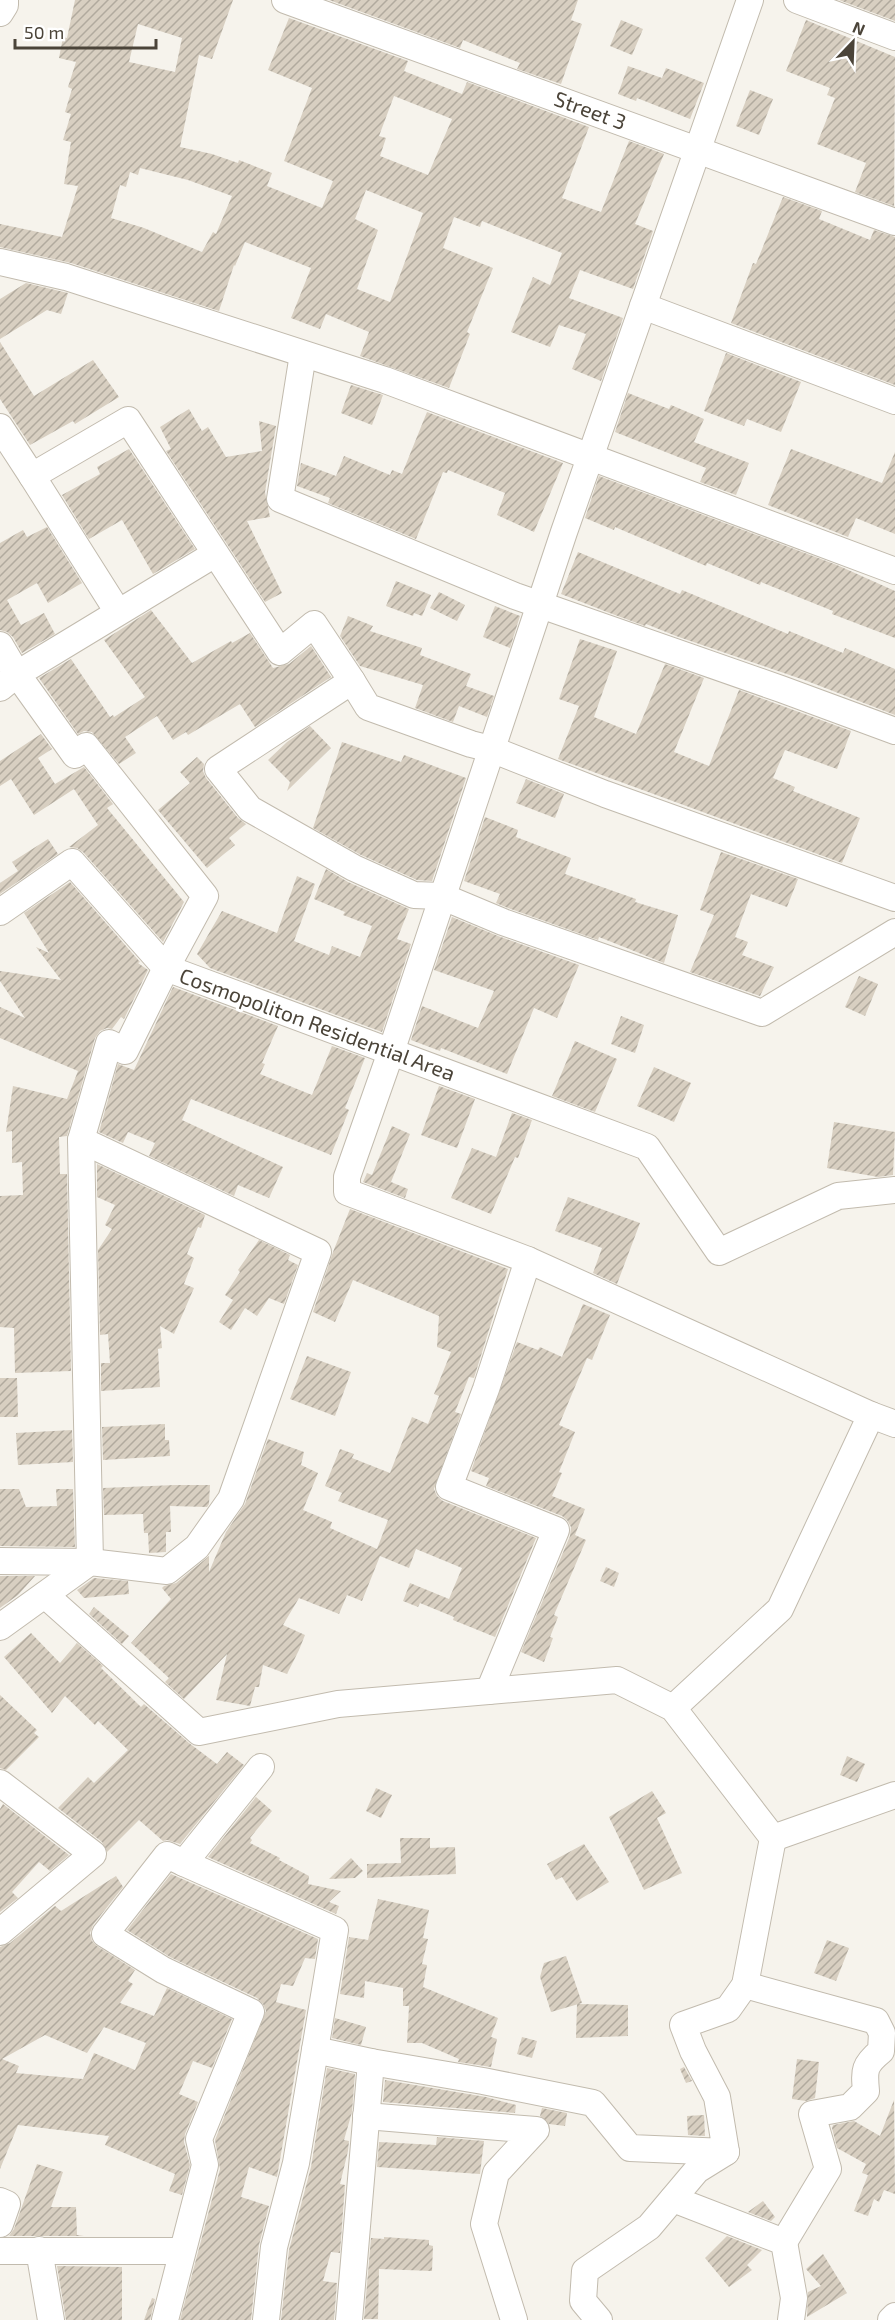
<svg xmlns="http://www.w3.org/2000/svg" width="895" height="2320" font-family="'Exo 2',sans-serif">
<defs>
<pattern id="building-hatch" width="6" height="6" patternUnits="userSpaceOnUse" patternTransform="scale(1.5)"><rect width="6" height="6" fill="#d8cfc1"/><path d="M-1 1l2-2M0 6l6-6M5 7l2-2" fill="none" stroke="#b1aa9e"/></pattern>
</defs>
<rect width="100%" height="100%" fill="#f6f3ec"/>
<g fill="url(#building-hatch)" fill-rule="evenodd">
<path d="M75,0H233L212,59L199,55L180,147L212,154L238,163L239,160L272,173L267,186L322,208L333,181L284,161L312,88L268,70L289,18L408,61L404,71L462,94L467,82L589,127L562,198L601,212L629,141L664,154L635,224L653,231L633,289L580,270L569,298L623,318L601,381L572,369L586,334L559,325L550,347L511,332L533,277L550,285L562,253L482,221L480,227L454,217L443,248L493,268L467,332L470,334L449,388L360,356L369,332L326,314L320,329L291,318L311,268L245,242L235,266L234,265L219,311L71,263L0,247V224L62,237L78,186L64,184L71,142L63,140L71,114L65,112L72,89L68,87L76,62L59,58L63,37L67,38ZM138,24L182,38L175,72L129,62ZM394,96L452,119L428,175L380,156L386,138L379,136ZM140,168L188,180L232,196L216,234L213,232L202,252L144,228L111,218L120,185L126,187L130,172L138,175ZM366,190L423,213L390,302L357,289L378,230L355,219Z"/>
<polygon points="329,0 578,0 571,20 582,24 561,84 517,69 520,63 463,40 460,48"/>
<polygon points="839,0 895,0 895,21"/>
<polygon points="621,20 643,29 632,55 610,46"/>
<polygon points="806,20 895,57 894,206 855,192 866,163 817,144 835,98 827,95 830,88 786,71"/>
<polygon points="628,66 662,78 666,68 704,83 690,119 637,98 636,101 618,94"/>
<polygon points="750,90 773,99 759,135 736,126"/>
<polygon points="783,197 822,211 819,219 870,240 874,230 895,237 895,385 731,323 753,263 756,264"/>
<polygon points="26,283 68,293 61,314 47,310 0,339 0,299"/>
<polygon points="0,342 34,396 93,360 119,397 75,424 73,421 30,445 0,399"/>
<polygon points="726,353 801,382 781,432 747,419 744,426 704,411"/>
<polygon points="351,385 383,395 372,425 341,413"/>
<polygon points="628,393 669,409 671,405 704,419 694,442 749,463 736,495 700,482 706,468 615,432"/>
<polygon points="189,409 202,431 208,427 226,457 262,451 259,421 276,426 265,492 270,517 247,521 282,593 265,602 166,451 171,449 160,427"/>
<polygon points="427,412 563,463 534,532 497,515 505,493 448,470 447,473 443,472 416,539 328,503 330,498 297,486 301,463 336,476 344,456 390,475 392,470 402,474"/>
<polygon points="129,449 195,549 153,574 122,520 89,539 62,495 100,474 97,467"/>
<polygon points="791,449 882,483 895,452 895,534 856,518 848,537 768,505"/>
<polygon points="599,476 837,565 895,591 895,638 832,614 833,611 761,582 760,585 707,563 706,566 615,527 614,530 585,518"/>
<polygon points="47,527 82,583 48,603 37,583 7,600 21,625 44,613 55,634 22,653 13,637 7,632 0,630 0,543 23,530 27,537"/>
<polygon points="578,552 680,594 682,590 788,634 789,631 843,653 845,648 895,669 895,715 807,681 676,636 646,624 645,626 607,612 561,594"/>
<polygon points="396,581 431,595 422,616 414,613 413,616 386,606"/>
<polygon points="439,592 465,605 457,621 430,608"/>
<polygon points="495,606 520,616 510,648 483,637"/>
<polygon points="151,610 192,663 231,641 232,643 250,633 273,668 289,664 311,646 331,677 255,727 240,704 188,735 186,732 173,740 157,716 125,737 136,753 119,764 92,732 84,731 78,734 39,678 71,659 110,717 113,715 114,717 145,697 104,640"/>
<polygon points="348,616 373,626 370,631 422,648 420,655 471,674 466,686 494,696 487,717 459,706 453,722 415,708 423,685 360,666 340,636"/>
<polygon points="580,639 617,651 594,717 636,734 665,664 704,678 674,752 709,766 739,690 851,731 837,769 785,750 773,778 795,787 793,791 860,818 842,863 558,759 579,706 559,699"/>
<polygon points="310,726 331,748 287,791 290,782 268,760 287,742"/>
<polygon points="41,734 52,749 38,758 55,784 84,767 113,804 107,808 184,902 163,942 83,852 77,848 69,847 98,825 74,789 34,815 11,779 0,786 0,761"/>
<polygon points="342,742 401,762 404,755 466,778 432,881 417,880 361,855 313,828"/>
<polygon points="197,757 204,764 203,771 206,778 238,818 246,824 229,838 235,845 207,868 158,810 190,783 180,772"/>
<polygon points="526,779 564,794 555,818 516,803"/>
<polygon points="485,817 518,830 516,837 571,858 565,874 636,899 635,902 678,915 664,963 599,937 598,940 508,908 496,903 500,894 464,881"/>
<polygon points="48,839 58,854 0,894 0,883 18,871 12,862"/>
<polygon points="721,852 798,879 787,907 751,894 735,937 748,942 742,955 774,967 760,996 690,972 714,915 700,910"/>
<polygon points="326,869 348,882 409,909 397,939 411,944 382,1032 210,968 197,954 222,911 277,933 297,876 315,884 294,941 329,955 332,946 360,957 372,926 343,915 345,912 314,899"/>
<polygon points="70,882 140,962 138,963 148,970 124,1019 121,1017 112,1029 107,1028 100,1031 95,1038 67,1136 59,1137 60,1174 67,1174 71,1371 15,1373 14,1328 0,1327 0,1196 23,1195 22,1162 12,1163 12,1131 6,1132 13,1086 67,1099 78,1071 0,1038 0,1007 25,1018 0,981 0,971 61,980 36,947 49,953 24,913"/>
<polygon points="452,917 498,936 579,965 557,1018 534,1008 507,1074 441,1048 440,1051 411,1040 422,1006 478,1028 494,991 434,970"/>
<polygon points="859,976 878,984 865,1016 845,1007"/>
<polygon points="173,987 278,1026 262,1063 265,1064 260,1074 312,1095 332,1046 365,1058 345,1108 349,1110 331,1155 191,1099 182,1120 283,1167 269,1198 238,1185 234,1196 149,1156 155,1143 128,1132 123,1143 99,1132 118,1064 134,1070"/>
<polygon points="621,1016 644,1025 635,1053 611,1044"/>
<polygon points="575,1041 617,1059 595,1112 552,1096"/>
<polygon points="654,1067 691,1083 674,1122 637,1106"/>
<polygon points="439,1086 475,1099 457,1148 421,1135"/>
<polygon points="512,1113 532,1120 518,1158 515,1157 491,1214 451,1198 472,1148 496,1157"/>
<polygon points="834,1122 895,1132 893,1175 878,1177 827,1168"/>
<polygon points="392,1126 410,1134 391,1182 408,1189 405,1198 363,1182 367,1173 372,1175"/>
<polygon points="97,1164 205,1215 201,1228 198,1227 187,1254 194,1258 184,1284 194,1288 174,1334 160,1326 162,1348 158,1349 160,1387 101,1391 101,1363 110,1363 108,1334 100,1335 98,1250 112,1229 105,1225 115,1205 97,1197"/>
<polygon points="568,1197 640,1223 617,1284 593,1273 602,1248 555,1231"/>
<polygon points="350,1209 508,1269 474,1378 469,1377 455,1412 461,1414 434,1489 437,1496 443,1501 536,1538 495,1637 453,1620 454,1617 420,1603 418,1607 403,1601 410,1583 449,1599 462,1568 416,1549 409,1568 380,1556 362,1601 347,1595 339,1614 299,1598 283,1625 305,1635 299,1650 287,1674 263,1665 259,1687 255,1687 250,1706 216,1700 227,1654 184,1699 165,1682 169,1678 131,1643 171,1599 162,1588 164,1586 176,1583 209,1556 209,1572 226,1532 245,1504 268,1439 304,1452 301,1465 318,1473 303,1510 332,1522 330,1528 377,1549 388,1520 338,1501 342,1493 325,1486 340,1449 354,1454 352,1458 390,1473 412,1417 428,1424 439,1396 434,1394 451,1352 437,1347 439,1316 353,1280 335,1322 313,1312 333,1252"/>
<polygon points="259,1240 290,1255 288,1260 298,1265 284,1304 269,1298 257,1316 245,1308 231,1330 219,1322 233,1300 225,1295 240,1272 238,1270"/>
<polygon points="583,1304 610,1315 592,1360 587,1358 559,1425 575,1432 559,1472 562,1473 552,1496 585,1509 575,1535 586,1540 554,1615 558,1617 550,1637 553,1638 544,1662 521,1652 570,1536 571,1527 567,1520 562,1516 486,1486 489,1478 471,1471 517,1342 538,1350 540,1347 562,1357"/>
<polygon points="307,1356 351,1372 335,1416 290,1399"/>
<polygon points="0,1378 17,1378 18,1417 0,1417"/>
<polygon points="165,1424 165,1440 169,1440 170,1456 103,1460 102,1427"/>
<polygon points="72,1430 73,1462 18,1465 16,1433"/>
<polygon points="175,1485 210,1485 209,1504 207,1507 170,1506 171,1532 166,1532 166,1552 149,1553 148,1533 144,1533 143,1514 104,1515 103,1488"/>
<polygon points="0,1489 19,1489 26,1507 57,1506 56,1489 73,1489 75,1547 0,1546"/>
<polygon points="606,1567 619,1573 614,1587 600,1581"/>
<polygon points="0,1576 35,1576 18,1595 0,1608"/>
<polygon points="94,1578 128,1581 129,1594 84,1598 77,1590"/>
<polygon points="94,1607 129,1636 122,1644 89,1614"/>
<polygon points="31,1633 60,1663 77,1643 103,1666 101,1668 141,1707 144,1704 189,1743 217,1764 227,1752 244,1765 180,1844 167,1840 163,1841 139,1820 107,1852 102,1842 58,1808 88,1777 94,1783 128,1750 98,1721 95,1725 65,1696 52,1713 4,1657"/>
<polygon points="0,1695 37,1730 34,1733 39,1737 6,1770 0,1768"/>
<polygon points="847,1756 865,1764 857,1782 840,1775"/>
<polygon points="376,1788 392,1795 381,1818 366,1811"/>
<polygon points="652,1791 666,1813 657,1818 682,1873 644,1890 609,1817"/>
<polygon points="256,1797 272,1811 250,1838 252,1840 250,1843 280,1858 279,1860 309,1876 308,1884 341,1891 329,1902 339,1906 336,1914 208,1857"/>
<polygon points="3,1804 69,1855 50,1871 39,1862 12,1892 18,1898 0,1912 0,1809"/>
<polygon points="400,1838 430,1838 430,1848 455,1847 456,1874 367,1878 367,1864 401,1863"/>
<polygon points="584,1844 609,1882 577,1901 562,1877 556,1880 547,1864"/>
<polygon points="351,1858 363,1871 355,1878 329,1879"/>
<polygon points="171,1874 318,1939 315,1959 305,1958 293,1986 281,1984 276,2002 306,2010 277,2177 249,2167 241,2197 269,2206 259,2245 251,2320 180,2320 220,2169 215,2140 266,2011 263,2004 257,1998 170,1957 127,1930"/>
<path d="M116,1876L123,1887L93,1925L90,1933L92,1941L97,1946L135,1970L128,1981L133,1984L120,2003L154,2016L167,1988L232,2019L212,2068L193,2061L179,2094L198,2102L185,2134L184,2142L190,2165L182,2195L169,2191L175,2174L105,2145L109,2136L18,2125L0,2169V1947L10,1943L55,1906L61,1911ZM104,2027L146,2043L135,2070L94,2053L83,2079L16,2073L19,2066L2,2059L45,2035L87,2053Z"/>
<polygon points="378,1899 429,1910 423,1938 428,1939 422,1964 427,1965 423,1987 498,2018 491,2037 497,2039 491,2067 458,2062 459,2059 422,2043 407,2043 409,2006 403,2006 403,1988 365,1981 364,1998 340,1994 349,1937 368,1940"/>
<polygon points="827,1940 849,1948 836,1981 814,1973"/>
<polygon points="566,1956 582,2003 551,2012 540,1977 544,1963"/>
<polygon points="577,2004 628,2005 628,2036 576,2038"/>
<polygon points="335,2018 366,2027 361,2045 332,2038"/>
<polygon points="522,2037 537,2041 532,2058 517,2054"/>
<polygon points="797,2059 819,2062 815,2098 806,2101 792,2099"/>
<polygon points="684,2067 692,2081 686,2083 680,2069"/>
<polygon points="327,2068 355,2074 352,2112 344,2140 349,2141 348,2151 340,2184 345,2185 340,2253 331,2252 323,2281 337,2283 334,2320 281,2320 289,2250 311,2167"/>
<polygon points="385,2080 486,2097 516,2105 515,2113 383,2102"/>
<polygon points="894,2100 895,2194 884,2190 879,2202 874,2199 868,2216 854,2211 868,2175 862,2173 866,2164 837,2148 832,2128 833,2125 854,2121 880,2136"/>
<polygon points="542,2108 567,2113 565,2126 549,2124 540,2116"/>
<polygon points="704,2115 705,2136 688,2135 687,2116"/>
<polygon points="437,2137 484,2141 480,2174 377,2167 379,2142 436,2145"/>
<polygon points="37,2164 63,2172 51,2207 76,2207 77,2235 84,2236 9,2236 14,2229"/>
<polygon points="763,2201 775,2217 771,2221 748,2212"/>
<polygon points="727,2236 762,2250 747,2265 752,2270 729,2287 705,2258"/>
<polygon points="384,2237 429,2240 429,2245 433,2246 432,2271 379,2269 378,2319 364,2319 371,2238 384,2239"/>
<polygon points="823,2254 847,2293 807,2317 808,2292 821,2286 806,2269"/>
<polygon points="57,2266 122,2267 122,2320 66,2320"/>
<polygon points="152,2298 155,2299 150,2320 144,2320"/>
</g>
<g fill="none" stroke-linecap="round" stroke-linejoin="round">
<defs>
<g id="minor">
<polyline points="285,0 895,222"/>
<polyline points="797,0 895,37"/>
<polyline points="0,13 5,5 5,0"/>
<polyline points="0,262 66,277 385,380 895,571"/>
<polyline points="643,306 895,401"/>
<polyline points="303,354 280,499 515,596 781,689 895,731"/>
<polyline points="0,427 32,476 128,420 280,652 314,624 352,681 218,769 250,809 354,868 414,895 441,896 503,922 762,1013 895,932"/>
<polyline points="32,476 118,612"/>
<polyline points="0,645 17,674 0,688"/>
<polyline points="352,681 368,707 471,744 491,749 605,794 895,898"/>
<polyline points="0,912 72,862 166,968 205,896 86,746 75,755 17,674 215,554"/>
<polyline points="871,1415 895,1424"/>
<polyline points="0,1561 90,1562 81,1140 109,1043 125,1051 166,968 647,1147 719,1252 838,1196 895,1190"/>
<polyline points="45,1595 199,1732 338,1704 617,1680 673,1708 773,1838 895,1795"/>
<polyline points="0,1627 90,1562 167,1571 197,1547 231,1499 318,1252 81,1140"/>
<polyline points="489,1691 556,1530 449,1487 486,1389 528,1260"/>
<polyline points="673,1708 780,1609 871,1415 528,1260 347,1192 347,1177 391,1052 564,532 750,0"/>
<polyline points="0,1783 93,1854 0,1932"/>
<polyline points="184,1863 335,1930 315,2050"/>
<path d="M745,1985L876,2021L882,2033L881,2051C864,2065 864,2070 866,2091L850,2107L812,2114L828,2169L784,2242"/>
<polyline points="366,2116 536,2130 496,2173 484,2224 514,2320"/>
<polyline points="673,2199 784,2242 794,2298 791,2320"/>
<polyline points="0,2201 7,2204 0,2224"/>
<polyline points="39,2250 51,2320"/>
<polyline points="0,2251 182,2251"/>
<polyline points="165,2320 205,2165 199,2139 251,2012 163,1970 105,1934 167,1855 184,1863 261,1767"/>
<polyline points="266,2320 274,2247 296,2163 315,2050 371,2062 483,2081 593,2103 630,2148 726,2152 717,2097 693,2051 683,2025 728,2009 745,1985 773,1838"/>
<polyline points="349,2320 371,2062"/>
<polyline points="599,2320 583,2301 585,2271 649,2227 697,2170 726,2152"/>
<polyline points="891,2320 895,2316"/>
</g>
</defs>
<use href="#minor" stroke="#c2bbae" stroke-width="28"/>
<use href="#minor" stroke="#fff" stroke-width="26"/>
</g>
<g text-anchor="middle" stroke-width="6" stroke-linejoin="round" paint-order="stroke">
<g font-size="21" fill="#4b4439" stroke="#fff">
<text transform="translate(590 111) rotate(20)" y="7">Street 3</text>
<text transform="translate(317 1025) rotate(20)" y="7">Cosmopoliton Residential Area</text>
</g>
</g>
<g transform="translate(853 42) rotate(23)" stroke="#ffffff" stroke-width="4.5" paint-order="stroke">
<path d="M0-4.5L10 22L0 15L-10 22Z" fill="#4b4439"/>
<text y="-9" font-size="16" font-weight="bold" text-anchor="middle" fill="#4b4439">N</text>
</g>
<path d="M15 39v9h141v-9" fill="none" stroke="#4b4439" stroke-width="3"/>
<text x="24" y="39" font-size="18" fill="#4b4439" stroke="#ffffff" stroke-width="4.5" paint-order="stroke">50 m</text>
</svg>
